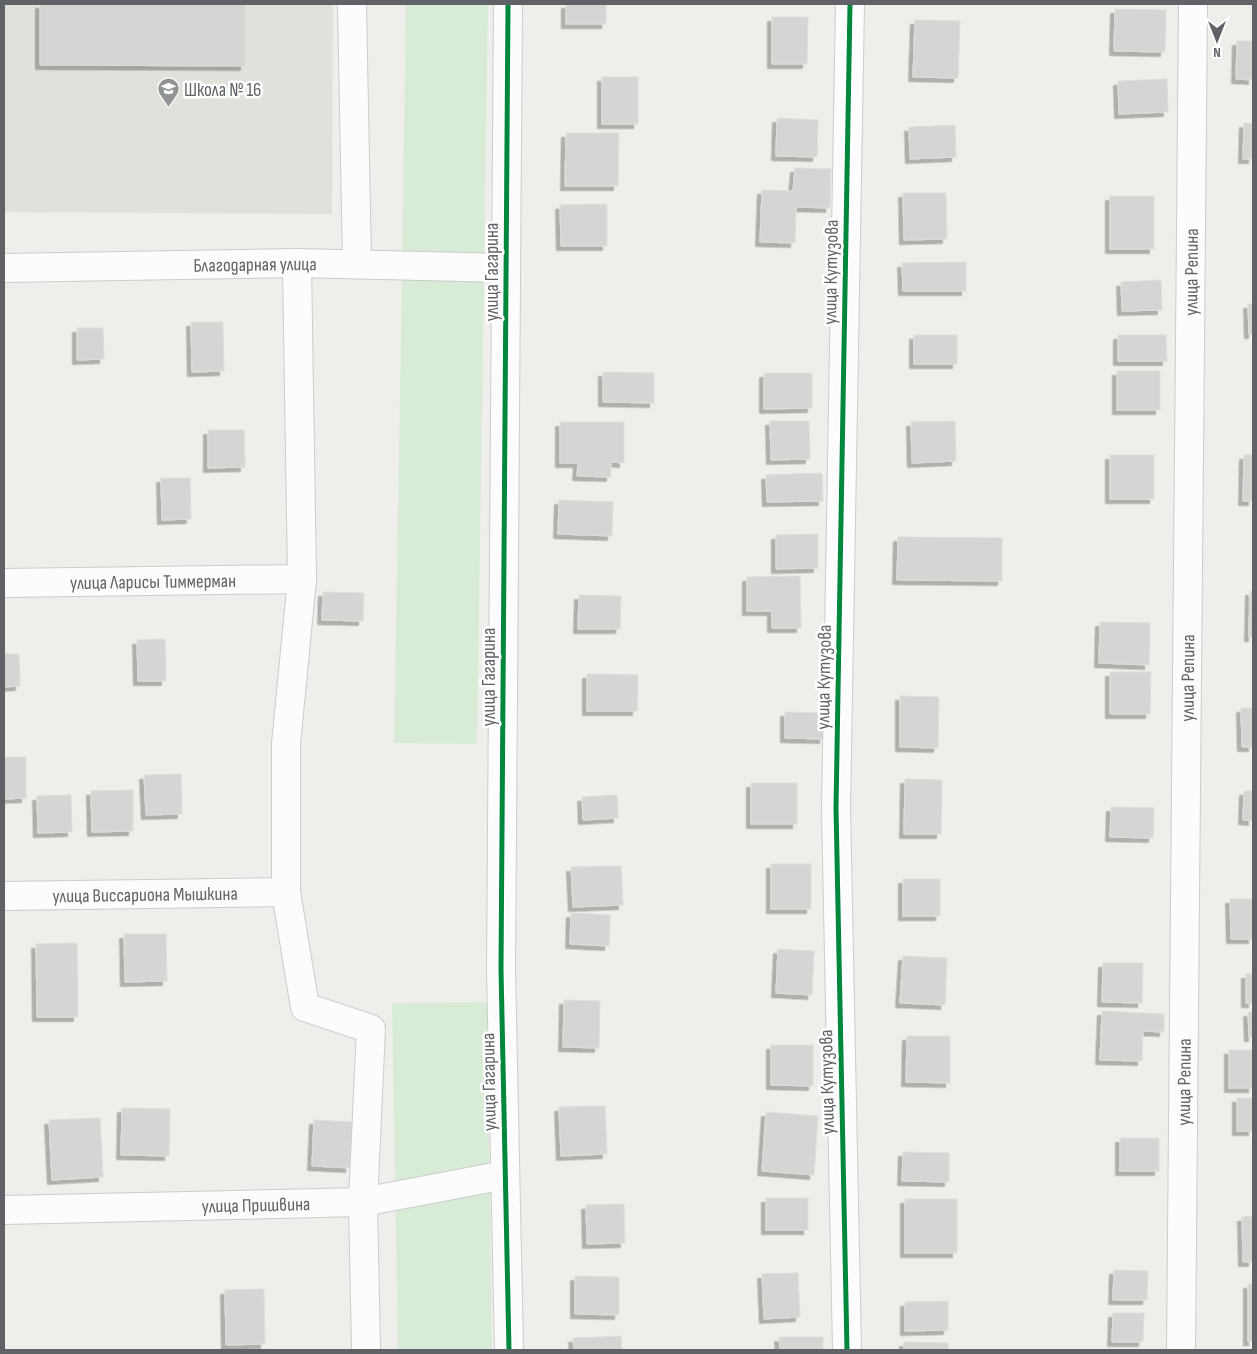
<svg xmlns="http://www.w3.org/2000/svg" width="1257" height="1354" font-family="'Sofia Sans Condensed',sans-serif">
<defs>
<filter id="shadow"><feDropShadow dx="-4.5" dy="4.5" stdDeviation="0" flood-color="#0004"/></filter>
</defs>
<rect width="100%" height="100%" fill="#efeeea"/>
<polygon fill="#e2e0da" points="4,4 333,4 332,214 4,212"/>
<g fill="#d8ebd6">
<polygon points="406,4 488,4 484,257 402,258"/>
<polygon points="402,280 484,280 477,744 394,743"/>
<polygon points="487,1002 492,1350 398,1350 392,1003"/>
</g>
<g fill="#d6d5d3" stroke="#deddd9" filter="url(#shadow)">
<polygon points="40,4 245,4 245,66 40,65"/>
<rect x="566" y="4" width="40" height="20"/>
<polygon points="1115,9 1166,10 1165,52 1114,51"/>
<polygon points="772,17 808,17 807,64 772,64"/>
<polygon points="915,20 960,21 958,78 913,77"/>
<polygon points="1237,41 1253,41 1253,80 1236,79"/>
<rect x="602" y="77" width="36" height="47"/>
<polygon points="1167,79 1168,112 1119,114 1118,81"/>
<polygon points="777,118 818,120 817,157 776,156"/>
<polygon points="1244,123 1253,124 1253,159 1243,159"/>
<polygon points="955,125 956,157 910,159 909,127"/>
<polygon points="566,133 619,133 618,186 565,186"/>
<polygon points="795,168 831,169 830,208 796,207 795,243 760,242 762,190 793,191"/>
<polygon points="903,193 946,193 947,239 904,240"/>
<rect x="1110" y="196" width="44" height="53"/>
<polygon points="607,204 607,246 561,246 560,205"/>
<polygon points="966,262 966,291 903,291 902,263"/>
<polygon points="1161,280 1162,310 1122,311 1121,282"/>
<polygon points="1248,304 1253,304 1253,334 1249,334"/>
<polygon points="191,322 223,322 224,371 192,372"/>
<polygon points="77,328 103,328 104,359 77,360"/>
<rect x="914" y="335" width="43" height="29"/>
<polygon points="1118,335 1166,335 1167,361 1118,361"/>
<rect x="1117" y="371" width="43" height="39"/>
<polygon points="603,372 654,373 654,403 603,402"/>
<polygon points="764,373 812,373 812,408 764,409"/>
<polygon points="770,421 809,421 810,459 771,460"/>
<polygon points="955,421 956,461 912,463 911,422"/>
<polygon points="560,422 624,422 624,463 611,462 611,477 577,476 578,463 560,463"/>
<polygon points="208,430 244,430 245,467 208,468"/>
<rect x="1110" y="455" width="44" height="44"/>
<polygon points="1244,455 1253,455 1253,501 1243,501"/>
<polygon points="822,473 823,501 767,502 766,475"/>
<polygon points="161,478 190,478 191,519 162,520"/>
<polygon points="559,500 613,502 612,536 558,534"/>
<polygon points="818,534 818,568 776,569 776,535"/>
<polygon points="898,537 1002,538 1002,581 897,580"/>
<polygon points="800,576 801,628 772,628 772,611 747,611 747,577"/>
<polygon points="1250,591 1253,591 1253,637 1249,637"/>
<polygon points="323,592 364,593 363,621 322,620"/>
<polygon points="579,595 621,596 620,629 578,629"/>
<polygon points="1100,622 1150,623 1149,665 1099,663"/>
<polygon points="165,639 166,681 138,681 137,640"/>
<polygon points="4,654 19,654 20,686 4,687"/>
<polygon points="1110,672 1151,672 1150,714 1110,714"/>
<polygon points="587,674 638,675 637,711 587,711"/>
<polygon points="900,696 939,697 938,748 900,747"/>
<polygon points="1241,708 1253,708 1253,747 1242,747"/>
<polygon points="785,712 825,713 824,739 785,738"/>
<polygon points="4,757 26,757 26,798 4,799"/>
<polygon points="181,774 182,814 146,815 144,775"/>
<polygon points="905,779 942,780 941,834 904,834"/>
<rect x="751" y="783" width="46" height="41"/>
<polygon points="133,790 133,831 92,832 91,791"/>
<polygon points="1244,791 1253,791 1253,821 1243,820"/>
<polygon points="71,795 72,832 38,833 37,796"/>
<polygon points="617,795 618,818 583,820 582,797"/>
<polygon points="1111,807 1154,808 1153,838 1110,837"/>
<rect x="771" y="864" width="40" height="45"/>
<polygon points="621,866 623,905 573,907 571,867"/>
<rect x="903" y="879" width="37" height="37"/>
<polygon points="1230,899 1253,899 1253,939 1231,939"/>
<polygon points="571,913 610,915 609,946 570,944"/>
<polygon points="124,934 166,934 167,981 125,982"/>
<polygon points="77,943 78,1017 37,1017 36,944"/>
<polygon points="778,949 814,951 812,995 776,993"/>
<polygon points="903,956 947,958 945,1005 900,1003"/>
<polygon points="1103,963 1143,963 1142,1003 1102,1002"/>
<rect x="1246" y="974" width="7" height="29"/>
<polygon points="564,1000 600,1001 599,1048 563,1047"/>
<polygon points="1102,1011 1164,1014 1164,1032 1143,1031 1142,1061 1100,1060"/>
<polygon points="1248,1012 1253,1012 1253,1037 1249,1037"/>
<polygon points="907,1036 950,1036 950,1083 906,1082"/>
<polygon points="771,1045 813,1045 813,1086 771,1085"/>
<rect x="1229" y="1050" width="24" height="38"/>
<rect x="1237" y="1098" width="16" height="33"/>
<polygon points="605,1106 607,1154 561,1156 559,1107"/>
<polygon points="122,1108 170,1109 169,1156 121,1155"/>
<polygon points="766,1112 818,1116 814,1175 762,1171"/>
<polygon points="100,1118 103,1177 52,1180 49,1120"/>
<polygon points="314,1120 352,1122 350,1168 312,1166"/>
<rect x="1120" y="1138" width="39" height="33"/>
<polygon points="903,1152 949,1153 949,1182 902,1181"/>
<rect x="766" y="1198" width="42" height="32"/>
<rect x="905" y="1199" width="52" height="54"/>
<polygon points="624,1204 625,1243 587,1244 586,1205"/>
<polygon points="1253,1216 1253,1262 1243,1262 1242,1217"/>
<polygon points="1114,1270 1148,1271 1147,1300 1113,1300"/>
<polygon points="798,1273 800,1317 764,1319 762,1274"/>
<polygon points="575,1276 619,1277 619,1315 575,1314"/>
<rect x="1248" y="1284" width="5" height="57"/>
<polygon points="264,1289 265,1344 226,1345 225,1290"/>
<polygon points="948,1301 948,1330 905,1331 905,1302"/>
<polygon points="1113,1313 1144,1313 1143,1342 1112,1342"/>
<polygon points="621,1336 622,1350 574,1350 573,1338"/>
<polygon points="779,1337 823,1337 823,1350 780,1350"/>
<polygon points="904,1342 948,1343 948,1350 904,1350"/>
</g>
<g fill="none" stroke-linecap="round" stroke-linejoin="round">
<defs>
<g id="minor">
<polyline points="352,4 357,263"/>
<polyline points="508,4 501,969 509,1350"/>
<polyline points="297,263 302,579 286,744 286,892 305,1007 371,1029 363,1202 366,1350"/>
<path id="s1" d="M4,268L297,263L506,268"/>
<path id="s2" d="M4,583L302,579"/>
<path id="s3" d="M4,896L286,892"/>
<path id="s4" d="M4,1210L363,1202L505,1175"/>
<polyline points="847,1350 836,808 850,4"/>
<path id="s5" d="M1181,1350L1193,4"/>
</g>
</defs>
<use href="#minor" stroke="#cbcccc" stroke-width="30"/>
<use href="#minor" stroke="#fdfcfc" stroke-width="28"/>
<defs>
<g id="cycleway">
<polyline points="508,4 501,969 509,1350"/>
<polyline points="847,1350 836,808 850,4"/>
</g>
</defs>
<use href="#cycleway" stroke="#fff" stroke-width="8"/>
<use href="#cycleway" stroke="#00873e" stroke-width="5"/>
</g>
<defs>
<symbol id="school-pin" viewBox="-11 -11 22 30"><path d="M0 17L-7.5 6A9.5 9.5 0 1 1 7.5 6Z" fill="#919496" stroke="#fff"/><path d="M0-5L7-2L0 1L-7-2ZM-4 1L0 2.5L4 1V4Q0 6-4 4Z" fill="#fff"/></symbol>
</defs>
<g fill-rule="evenodd">
<use href="#school-pin" x="156" y="76" width="25" height="34"/>
</g>
<g text-anchor="middle" stroke-width="5" stroke-linejoin="round" paint-order="stroke">
<g font-size="19" fill="#5f6368" stroke="#fff" text-anchor="start">
<text x="184" y="96">Школа № 16</text>
</g>
<g font-size="19" fill="#5f6368" stroke="#fff">
<text dy="7" stroke="none"><textPath href="#s1" startOffset="251">Благодарная улица</textPath></text>
<text transform="translate(491 272) rotate(-90)" y="7">улица Гагарина</text>
<text transform="translate(830 272) rotate(-89)" y="7">улица Кутузова</text>
<text dy="7" stroke="none"><textPath href="#s5" startOffset="1078">улица Репина</textPath></text>
<text dy="7" stroke="none"><textPath href="#s2" startOffset="149">улица Ларисы Тиммерман</textPath></text>
<text transform="translate(488 677) rotate(-90)" y="7">улица Гагарина</text>
<text transform="translate(823 677) rotate(-89)" y="7">улица Кутузова</text>
<text dy="7" stroke="none"><textPath href="#s5" startOffset="672">улица Репина</textPath></text>
<text dy="7" stroke="none"><textPath href="#s3" startOffset="141">улица Виссариона Мышкина</textPath></text>
<text transform="translate(488 1082) rotate(-91)" y="7">улица Гагарина</text>
<text transform="translate(826 1082) rotate(-91)" y="7">улица Кутузова</text>
<text dy="7" stroke="none"><textPath href="#s5" startOffset="268">улица Репина</textPath></text>
<text dy="7" stroke="none"><textPath href="#s4" startOffset="252">улица Пришвина</textPath></text>
</g>
</g>
<rect width="1257" height="1354" fill="none" stroke="#5f6368" stroke-width="10"/>
<g transform="translate(1217 40) rotate(180)" stroke="#ffffff" stroke-width="4" paint-order="stroke">
<path d="M0-4L9 19L0 12L-9 19Z" fill="#5f6368"/>
<text y="-8" font-size="14" font-weight="bold" text-anchor="middle" fill="#5f6368">N</text>
</g>
</svg>
